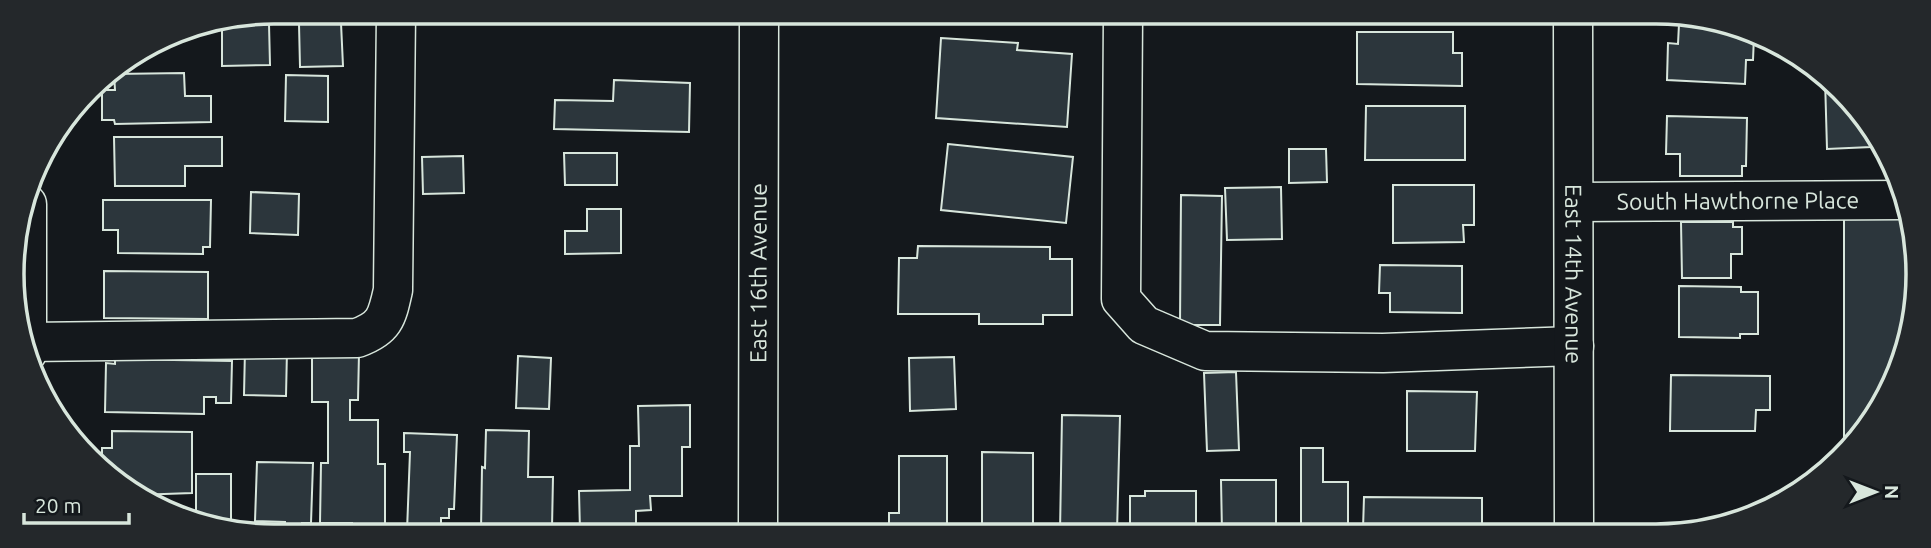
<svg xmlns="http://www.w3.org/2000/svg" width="1931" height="548" font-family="Ubuntu,sans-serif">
<rect width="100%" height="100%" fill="#14181c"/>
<g fill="#2c363c" stroke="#d8e6dc" stroke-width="2">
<rect x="1008" y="15" width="56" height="5"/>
<polygon points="341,23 343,66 300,67 299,24"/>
<polygon points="222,24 269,24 270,65 222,66"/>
<polygon points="1679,24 1727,25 1754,36 1753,60 1746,60 1745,84 1667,80 1668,43 1678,44"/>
<polygon points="1357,32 1453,32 1453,53 1462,53 1462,86 1357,84"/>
<polygon points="941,38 1018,43 1017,50 1072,54 1067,127 936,118"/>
<polygon points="184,73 185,96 211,96 211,122 115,124 114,120 102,120 102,90 115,90 114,74"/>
<polygon points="286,75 328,76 328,122 285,121"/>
<polygon points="1825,79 1871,124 1871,147 1827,149"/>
<polygon points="614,80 690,83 689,132 554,129 555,100 613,101"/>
<polygon points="1366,106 1465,106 1465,160 1365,160"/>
<polygon points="1667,116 1747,118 1746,166 1742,166 1742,176 1680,176 1680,154 1666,154"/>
<polygon points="114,137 222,137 222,166 185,166 185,186 115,186"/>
<polygon points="948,144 1073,157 1066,223 941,210"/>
<polygon points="1289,149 1326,149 1327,182 1289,183"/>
<polygon points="564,153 617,153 617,185 565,185"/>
<polygon points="463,156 464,193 423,194 422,157"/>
<polygon points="1393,185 1474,185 1474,225 1463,225 1464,242 1393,243"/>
<polygon points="1281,187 1282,239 1227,240 1225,188"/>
<polygon points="251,192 299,194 298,235 250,233"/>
<polygon points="1181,195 1222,196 1220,325 1180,325"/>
<polygon points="103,200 211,200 210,247 203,247 203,254 118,253 118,230 103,230"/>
<polygon points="587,209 621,209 621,253 565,254 565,231 587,231"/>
<polygon points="1844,219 1912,219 1914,325 1884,405 1834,465 1834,451 1844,451"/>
<polygon points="1681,222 1733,222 1733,227 1742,227 1742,254 1731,254 1731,278 1682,278"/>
<polygon points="918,246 1050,247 1050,259 1072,259 1072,315 1043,315 1043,324 979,324 979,314 898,314 899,258 917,258"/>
<polygon points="1380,265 1462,266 1462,313 1390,312 1390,293 1379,293"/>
<polygon points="104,271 208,272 208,319 104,318"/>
<polygon points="1679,286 1741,287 1741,292 1758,292 1758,334 1740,334 1740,338 1679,337"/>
<polygon points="245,349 287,350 286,396 244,395"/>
<polygon points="312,353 359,353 358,400 350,400 350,420 378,420 378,464 385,464 385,531 352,531 352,523 320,523 321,463 328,463 328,402 312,402"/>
<polygon points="518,356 551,358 549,409 516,408"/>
<polygon points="954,357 956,409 910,411 909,358"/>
<polygon points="115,359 232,361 231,403 216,403 216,397 204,397 204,414 105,412 106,363 115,364"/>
<polygon points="1236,372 1239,450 1207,451 1204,373"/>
<polygon points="1671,375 1770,376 1770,410 1756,410 1755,431 1670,431"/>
<polygon points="1407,391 1477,392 1475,451 1407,451"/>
<polygon points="690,405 690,447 682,447 682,496 650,496 651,510 636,511 636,532 580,531 579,491 630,490 630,446 639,446 638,406"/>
<polygon points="1062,415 1120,416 1117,532 1060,532"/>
<polygon points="486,430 529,431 528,477 553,477 552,528 481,531 482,467 485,468"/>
<polygon points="112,431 192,432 192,493 136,495 102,464 102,448 112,448"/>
<polygon points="404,433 457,435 454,509 449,509 449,518 441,518 441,531 407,531 410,452 404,452"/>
<polygon points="1301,448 1323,448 1323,482 1348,482 1348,533 1301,533"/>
<polygon points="982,452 1033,453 1033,532 982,532"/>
<polygon points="899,456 947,456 947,532 889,532 889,513 899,513"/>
<polygon points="257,462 313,463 311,523 302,523 302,531 285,531 285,522 255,521"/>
<polygon points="196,474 231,474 231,531 196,521"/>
<polygon points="1221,480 1276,480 1276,533 1222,533"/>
<polygon points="1145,491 1196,491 1196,533 1145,533 1145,525 1130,525 1130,496 1145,496"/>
<polygon points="1364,497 1482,498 1482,533 1392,533 1393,529 1363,529"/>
</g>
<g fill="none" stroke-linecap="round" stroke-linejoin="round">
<defs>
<g id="minor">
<polyline points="1123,15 1121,299 1144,325 1205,351 1383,353 1574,346"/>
<path id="s1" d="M1573,17L1574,533"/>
<path id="s2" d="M1574,202L1904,200"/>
<path d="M27,342L357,338C385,328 387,317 393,290L396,13"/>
<polyline points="27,353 27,204"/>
<path id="s3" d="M758,532L759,14"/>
</g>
</defs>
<use href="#minor" stroke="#d8e6dc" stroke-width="41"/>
<use href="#minor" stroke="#14181c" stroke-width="38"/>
</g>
<g text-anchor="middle" stroke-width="5" stroke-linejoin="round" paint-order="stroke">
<g font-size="23" fill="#d8e6dc" stroke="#14181c">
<text dy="8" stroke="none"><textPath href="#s2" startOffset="164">South Hawthorne Place</textPath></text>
<text dy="8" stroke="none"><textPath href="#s3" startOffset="259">East 16th Avenue</textPath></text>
<text dy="8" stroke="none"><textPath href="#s1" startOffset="257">East 14th Avenue</textPath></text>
</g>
</g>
<path d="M0 0H1931V548H0ZM274 24H1656A250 250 0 0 1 1906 274V274A250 250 0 0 1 1656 524H274A250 250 0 0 1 24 274V274A250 250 0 0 1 274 24Z" fill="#24282b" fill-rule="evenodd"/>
<path fill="none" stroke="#d8e6dc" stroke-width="3.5" d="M274 24H1656A250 250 0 0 1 1906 274V274A250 250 0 0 1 1656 524H274A250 250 0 0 1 24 274V274A250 250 0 0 1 274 24Z"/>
<g transform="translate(1875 492) rotate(90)" stroke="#14181c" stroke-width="5" paint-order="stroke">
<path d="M0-5L12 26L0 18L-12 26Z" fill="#d8e6dc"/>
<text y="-10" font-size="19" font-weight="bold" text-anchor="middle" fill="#d8e6dc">N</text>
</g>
<path d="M24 513v10h105v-10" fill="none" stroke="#d8e6dc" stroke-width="3.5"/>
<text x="35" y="513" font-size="21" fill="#d8e6dc" stroke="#14181c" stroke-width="5" paint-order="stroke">20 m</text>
</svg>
